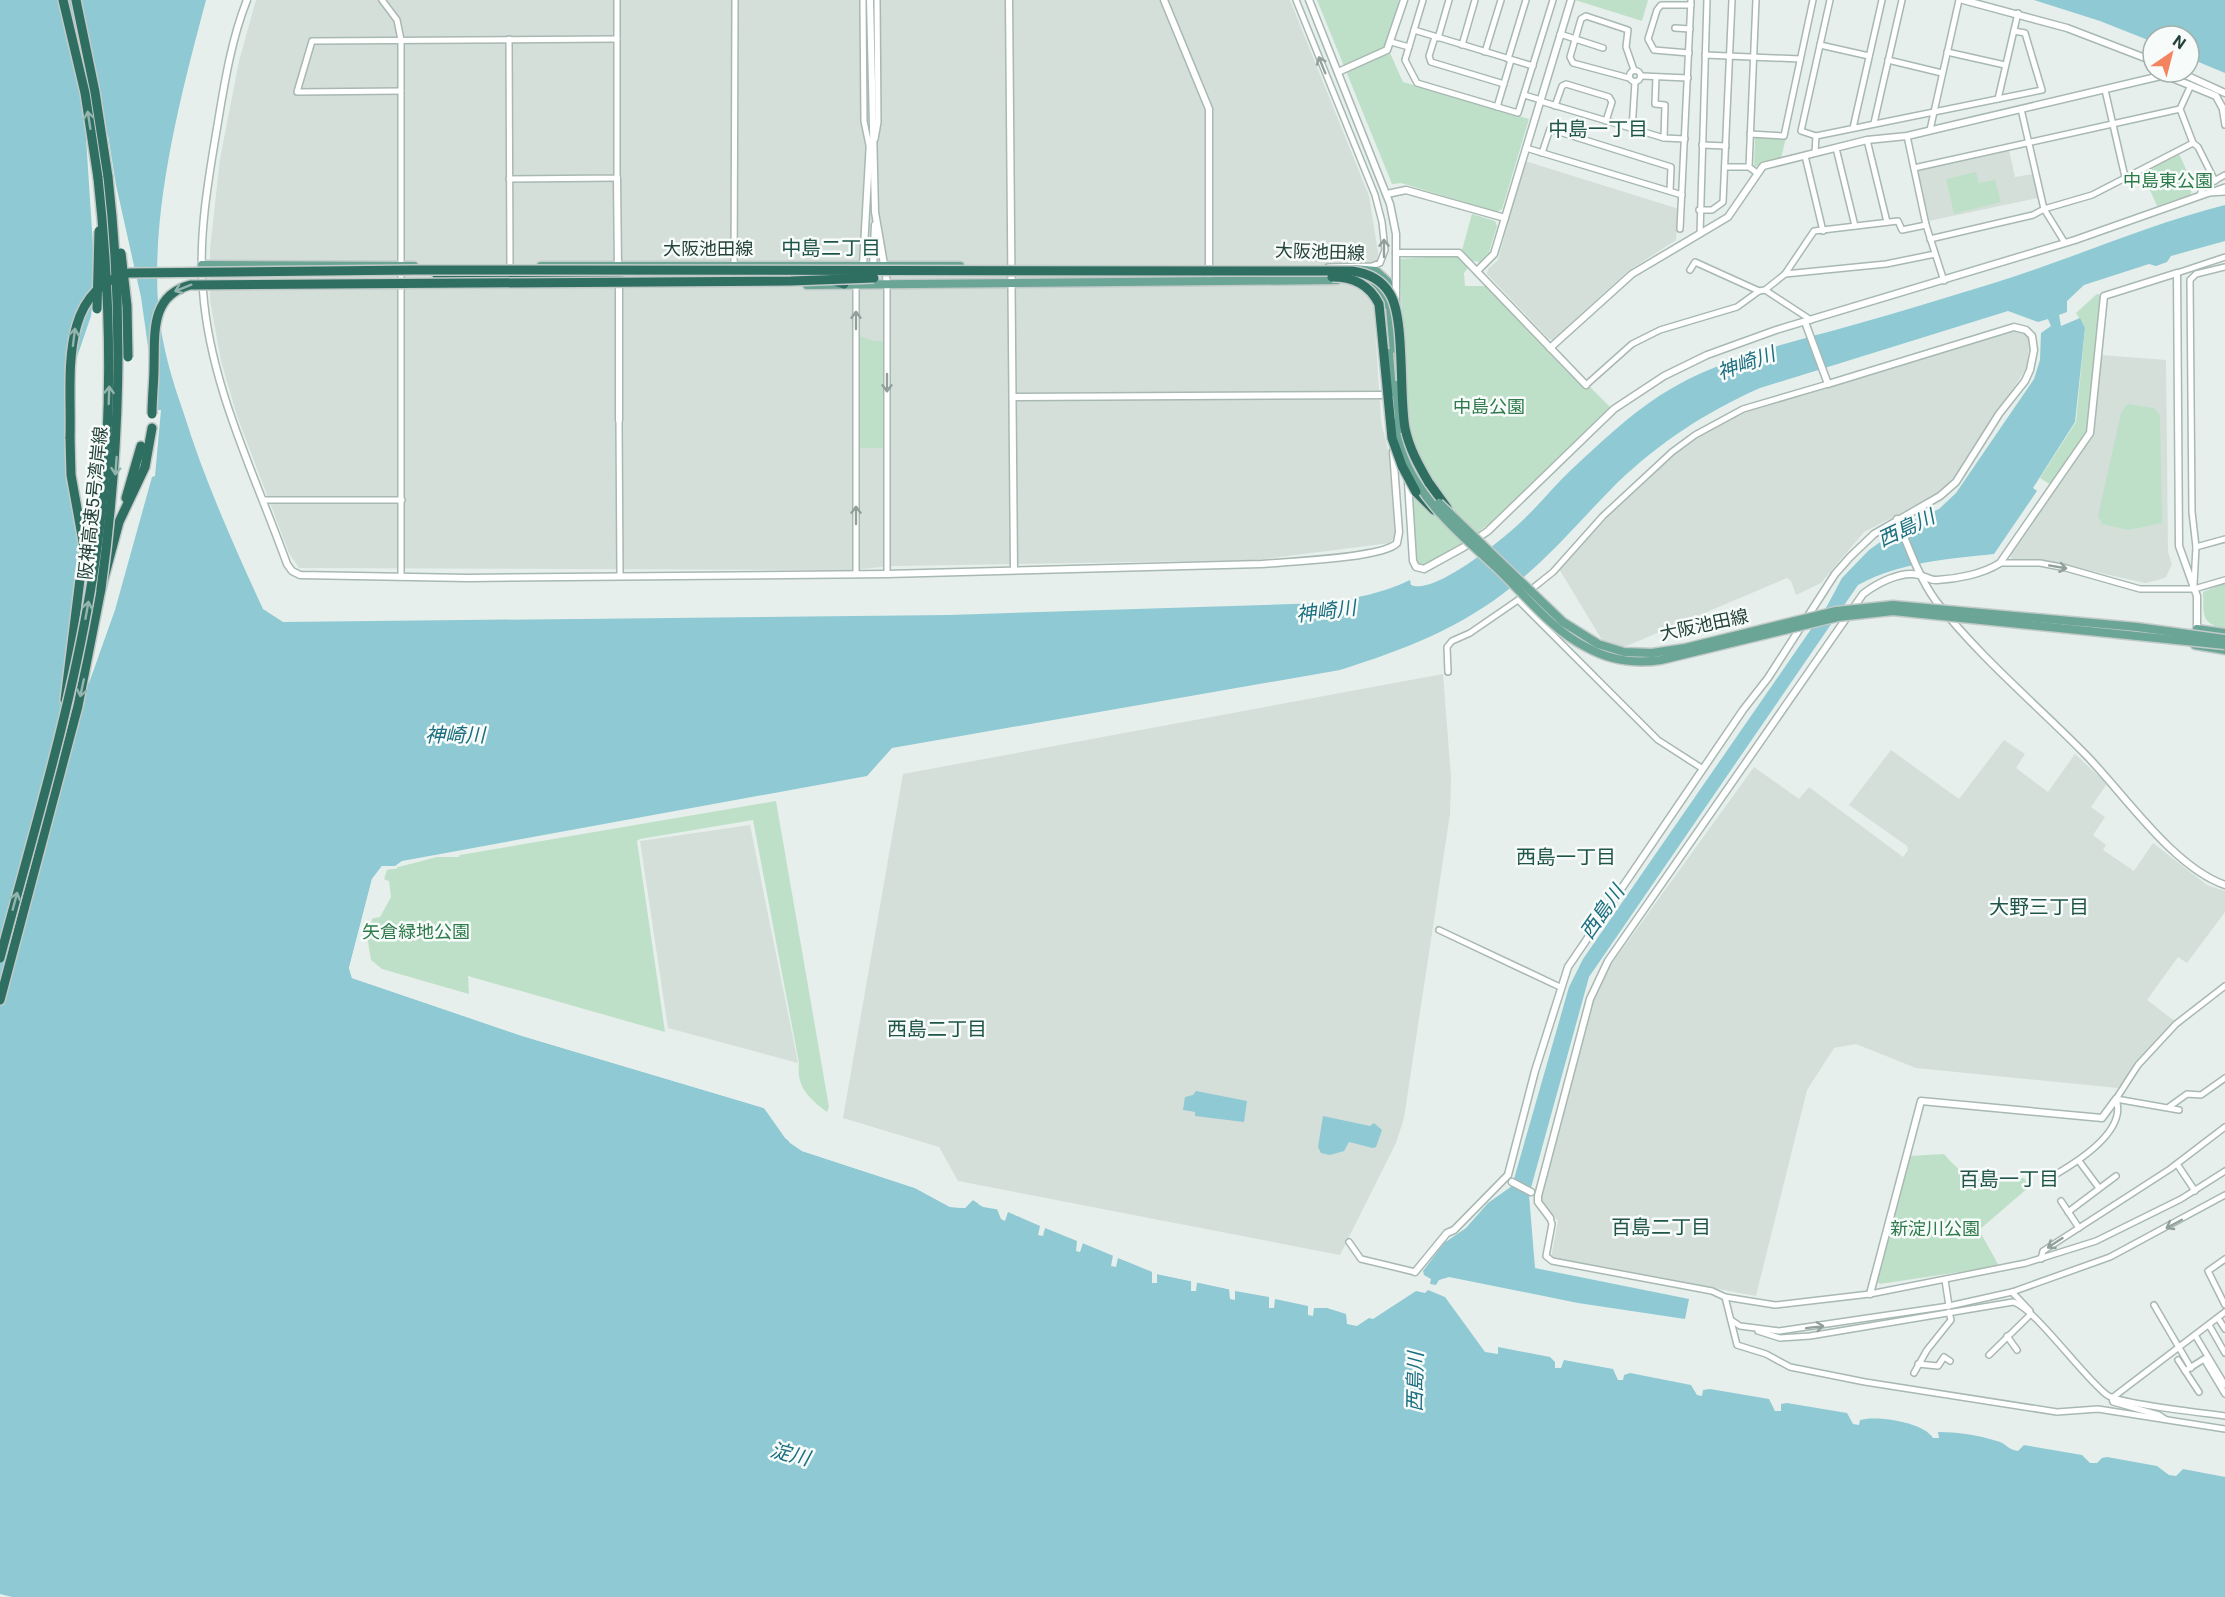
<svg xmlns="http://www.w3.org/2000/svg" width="2225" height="1597" font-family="Roboto,'Noto Sans JP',sans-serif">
<rect width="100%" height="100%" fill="#e6efeb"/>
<g fill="#d4dfda">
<polygon points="256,0 1290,0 1369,196 1378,252 1374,309 1381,422 1389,454 1395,537 1390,543 1257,560 893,566 849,570 299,568 289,553 237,416 221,361 210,300 210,249 220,159 239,61"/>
<polygon points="2009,150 2015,177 2033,174 2038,198 1929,221 1918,173 1919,170"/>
<polygon points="1525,161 1679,209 1676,240 1628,271 1553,340 1549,339 1487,274 1488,269 1498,260"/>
<polygon points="2015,331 2025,334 2030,340 2026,369 1954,479 1936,495 1864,532 1821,583 1796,595 1791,581 1787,578 1610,653 1559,569 1624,500 1686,444 1737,415 1769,403 1888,370 1999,333"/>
<polygon points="2101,355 2166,360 2168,552 2172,564 2166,577 2158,580 2145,583 2048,561 2012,560 2010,555 2093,434"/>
<polygon points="1443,674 1451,777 1450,814 1404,1118 1396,1143 1340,1255 958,1181 939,1147 843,1118 903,774"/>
<polygon points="2004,740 2025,754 2016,768 2048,792 2075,754 2104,781 2106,785 2091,807 2105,817 2093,835 2106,845 2103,850 2134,871 2153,843 2207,885 2225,891 2225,912 2187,963 2178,957 2147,1000 2176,1022 2118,1088 1916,1068 1856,1044 1834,1048 1807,1090 1756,1296 1551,1258 1558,1221 1542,1203 1541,1195 1595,993 1605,973 1754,767 1799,799 1809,787 1903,857 1908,850 1907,846 1849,805 1891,750 1959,799"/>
<polygon points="750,825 798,1063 668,1028 640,841"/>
</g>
<g fill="#bfe0c8">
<polygon points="1317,0 1399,0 1386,44 1403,82 1529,119 1502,209 1497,212 1401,183 1392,184"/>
<polygon points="1575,0 1648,0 1642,21"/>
<polygon points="1755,137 1786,138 1781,158 1754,167"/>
<polygon points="2179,154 2191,180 2188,182 2192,191 2190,195 2157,206 2142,172"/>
<polygon points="1976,172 1979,183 1995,180 2001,202 1954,214 1946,179"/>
<polygon points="1472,214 1495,221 1497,226 1489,252 1480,262 1472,261 1462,250"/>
<polygon points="1457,255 1469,267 1464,273 1465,286 1486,286 1586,388 1589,386 1611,408 1489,524 1449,552 1422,566 1415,561 1399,259"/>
<polygon points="2097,294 2101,295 2087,432 2051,485 2040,478 2076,422 2085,328 2076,313"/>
<polygon points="859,336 874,341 885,341 885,448 859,448"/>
<polygon points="2127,404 2154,408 2160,415 2162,523 2128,530 2102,524 2098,516 2121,413"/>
<path d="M2225,583V629C2200,623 2204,615 2203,592Z"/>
<path d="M776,801L829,1107L827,1112C809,1098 796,1087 799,1063L753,820L640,839L637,841L665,1032L468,976L469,994L382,969L371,960L367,936L387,870L437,857H459L460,855Z"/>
<path d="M1944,1154C1970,1185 1986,1181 2024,1178L2029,1187L1979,1230L1999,1266L1880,1284L1876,1280L1909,1156Z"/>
</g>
<g fill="#8ec9d4">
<path d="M0,0H206C180,98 147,221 160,323C164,352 173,383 183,411C204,479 233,544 263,609L283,622L949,615L1323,603C1354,598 1382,594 1410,580L1411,585C1434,596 1506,537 1523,520C1540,504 1554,486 1571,470C1599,444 1627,417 1659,396C1718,358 1787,344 1853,325C1900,312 1947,297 1994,283C2072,259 2146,225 2225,205V241L2171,256L2167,262L2156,266L2149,264L2084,285L2067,301V312L2059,315L2061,326L2080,318L2085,328L2075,422L2033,488L2037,491L1994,554C1947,559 1900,562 1858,585L1589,977L1529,1195L1535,1268L1689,1299L1685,1319L1578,1303L1449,1277L1439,1280L1436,1285L1430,1284L1431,1279L1424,1275L1423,1271L1444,1243L1466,1228L1488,1203L1512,1186L1569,987L1583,959L1827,606L1842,578L1869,550L1907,523L1939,509L1956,493L2034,379L2040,360L2041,333L2051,326L2048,319L2038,322L2008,311L1760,388C1706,412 1660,442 1617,483C1583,517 1552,555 1514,585C1462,628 1403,650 1340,670L892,748L867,776L402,861L395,867L382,866L372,879L349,968L352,978L519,1035L764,1108L790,1143L802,1151L915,1188L950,1207L965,1208L972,1200L978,1201L979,1205L997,1209L1001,1219L1005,1221L1008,1212L1040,1226L1038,1235L1043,1236L1045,1228L1077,1241L1076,1251L1080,1252L1083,1243L1113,1255L1111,1266L1116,1267L1118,1258L1152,1271V1283H1157V1274L1191,1281V1291H1196L1197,1282L1229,1289L1230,1299L1235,1300V1291L1269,1297V1308H1274L1275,1299L1308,1306V1315L1313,1316L1314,1308H1327L1346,1314L1347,1324L1357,1326L1369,1318L1373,1319L1416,1291L1425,1293L1428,1290L1445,1297L1485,1352L1498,1354V1347L1550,1357L1555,1362V1368H1561L1564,1360L1613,1369L1618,1380H1623L1624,1375L1630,1373L1691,1385L1697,1395L1702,1396L1703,1390L1710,1389L1769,1399L1775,1411H1781V1404L1787,1403L1847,1413L1853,1424L1859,1425L1860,1420C1876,1415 1924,1422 1933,1438H1939L1938,1432C1957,1432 1978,1435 1997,1441C2006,1443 2008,1450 2018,1451L2024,1445L2082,1455L2090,1463H2097L2102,1458L2107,1457L2157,1466L2169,1475L2176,1476L2183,1469L2225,1477V1597H12L0,1594Z"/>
<polygon points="2034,0 2225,0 2225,73 2189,58 2189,36 2153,36 2153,42 2100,21"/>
<polygon points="1196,1091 1247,1101 1244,1122 1195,1116 1195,1112 1183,1110 1185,1097 1193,1095"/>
<polygon points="1323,1116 1370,1126 1374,1123 1382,1130 1376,1147 1373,1148 1349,1142 1344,1151 1330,1155 1321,1153 1318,1147"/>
</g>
<g fill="#e6efeb">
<polygon points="108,135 116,185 141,297 157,410 161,410 155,476 152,477 115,610 89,683 63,678 85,526 75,487 73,441 76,360 91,316 95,277 86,138"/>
<polygon points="402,861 396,869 384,869 375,880 352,968 354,975 364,979 359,970 361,966 367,967 390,978 392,983 388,987 403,992 402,986 409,983 441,993 447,1001 442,1006 450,1010 506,1027 504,1018 515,1018 548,1030 549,1035 544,1039 612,1060 615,1061 610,1056 616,1050 653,1061 656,1067 650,1071 766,1105 787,1136 803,1148 916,1185 951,1204 963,1206 974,1197 984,1204 999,1206 1001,1210 983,1207 973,1200 965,1208 950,1207 915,1188 802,1151 785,1138 764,1108 529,1038 352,978 349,968 372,879 382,866 395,866"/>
<polygon points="381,878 389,881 391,897 380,917 370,919 367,914 373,887"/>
<polygon points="1083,1240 1155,1272 1230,1286 1232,1290 1157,1274 1080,1242"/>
</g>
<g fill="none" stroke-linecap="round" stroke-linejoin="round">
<defs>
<g id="minor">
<polyline points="382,0 397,20 401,40 401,577"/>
<polyline points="863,0 864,121 869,145"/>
<polyline points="1296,0 1375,195 1382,222 1385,250 1380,263 1372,266 1328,267"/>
<polyline points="1423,0 1405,60 1417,83 1518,113 1553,0"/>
<polyline points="1756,0 1749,167 1757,173"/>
<polyline points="1830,0 1801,131 1816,136 2042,90 2025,33 2014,31"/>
<polyline points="1675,28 1690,29"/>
<polyline points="1414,30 1533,66"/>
<polyline points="1560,34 1603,48"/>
<polyline points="1435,37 1429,56 1431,62 1504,84"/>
<polyline points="1438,38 1449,0"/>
<polyline points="509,39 510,266"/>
<polyline points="1391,42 1409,47"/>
<polyline points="1462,45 1475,0"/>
<polyline points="1820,45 1869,56"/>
<polyline points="1485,52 1501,0"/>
<polyline points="1947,52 2005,65"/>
<polyline points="1689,53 1654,50 1648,39 1657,10 1661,5 1691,5"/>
<polyline points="1705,55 1800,59"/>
<polyline points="1508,59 1526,0"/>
<polyline points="1888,60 1942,73"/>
<circle cx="1635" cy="76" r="5.5"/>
<polyline points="1642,76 1688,78"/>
<polyline points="1656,77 1655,104 1665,105 1664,138"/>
<polyline points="1629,78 1573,63 1570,57 1581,19 1586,16 1628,30 1626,47 1634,70"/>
<polyline points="2191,85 2180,109 2193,143 2198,147 2215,181"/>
<polyline points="2105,90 2125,177"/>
<polyline points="401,91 297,92 312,41 617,39"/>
<polyline points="1524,95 1541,100"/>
<polyline points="1998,99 2018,13"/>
<polyline points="1540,101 1664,138 1685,139"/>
<polyline points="1555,106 1562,86 1566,84 1609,97 1612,102 1606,121"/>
<polyline points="1497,107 1511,60"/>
<polyline points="2222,107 2225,125"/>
<polyline points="2021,109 2044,209 2065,243"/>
<polyline points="1874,123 1902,0"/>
<polyline points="1853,128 1882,0"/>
<polyline points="1632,130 1635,82"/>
<polyline points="1930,130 1959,0"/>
<polyline points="1750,134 1784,136 1813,0"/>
<polyline points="1907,136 1926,225 1944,281"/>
<polyline points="875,139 878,122 877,0"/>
<polyline points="1867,140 1887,222"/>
<polyline points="1702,145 1726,146"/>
<polyline points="1526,148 1682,195"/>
<polyline points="1836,148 1855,226"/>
<polyline points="1542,153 1550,129 1671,167 1670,191"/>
<polyline points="1815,153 1816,136"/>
<polyline points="1805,156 1823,231"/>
<polyline points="1725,167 1749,167"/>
<polyline points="1914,168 2180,109"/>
<polyline points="509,179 617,178 617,0"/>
<polyline points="2208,193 2225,187"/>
<polyline points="2209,193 2225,192"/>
<polyline points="2200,195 2203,187 2225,175"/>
<polyline points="1699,210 1712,210 1723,202 1732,0"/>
<polyline points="1680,229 1691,0"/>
<polyline points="1700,234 1707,0"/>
<polyline points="1930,239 2033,215 2044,209 2092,195 2193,143"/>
<polyline points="1690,270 1695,262 1759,291 1765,290 1811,320"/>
<polyline points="2177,273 2225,257"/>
<polyline points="1785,274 1886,264 1935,254"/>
<polyline points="734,283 735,0"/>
<polyline points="856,284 856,574"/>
<polyline points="1765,290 1785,274 1814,231 1898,221 1902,230 1926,225"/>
<polyline points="1586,385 1632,344 1660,330 1737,307 1759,291"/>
<polyline points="619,420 620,576"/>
<polyline points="263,500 402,500"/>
<polyline points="2196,547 2225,539"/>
<polyline points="2000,563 2040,563 2066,568 2140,589 2194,589 2225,580"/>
<polyline points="887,574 887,284"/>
<polyline points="2194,584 2196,547 2192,512 2190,280 2196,274 2225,267"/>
<polyline points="1518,600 1658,740 1703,769"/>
<polyline points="1448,672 1447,647 1452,641 1470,633 1518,600 1553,572 1603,516 1672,452 1695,435 1743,409 1828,384"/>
<polyline points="1439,930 1560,987"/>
<polyline points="2116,1099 2179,1110"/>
<polyline points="2169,1107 2187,1094 2201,1095 2225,1078"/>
<polyline points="2079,1161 2099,1188"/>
<polyline points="2177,1164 2195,1191"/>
<path d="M2051,1177C2074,1164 2128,1132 2116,1099L2138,1065L2176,1024L2225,986"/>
<polyline points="2061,1201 2079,1228"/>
<polyline points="2068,1212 2116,1176"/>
<polyline points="1550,1218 1552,1224 1546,1256 1552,1261 1712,1291 1725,1297 1737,1345 1766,1354 1790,1367 1865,1382 2057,1412 2098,1409 2225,1429"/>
<polyline points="1349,1242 1361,1259 1415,1272"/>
<polyline points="2041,1259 2043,1251 2170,1169 2225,1127"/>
<polyline points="2225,1259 2208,1271 2225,1305"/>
<polyline points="1945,1280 1949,1306"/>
<polyline points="2012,1292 2030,1311"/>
<polyline points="1725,1297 1775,1305 1870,1294 2026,1263 2096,1241 2181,1199 2225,1171"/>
<polyline points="2154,1305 2191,1368"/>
<polyline points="2218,1318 2225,1329"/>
<polyline points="1731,1320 1740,1326 1779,1331 1949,1306 2012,1292 2110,1257 2225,1195"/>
<polyline points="2209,1325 2225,1353"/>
<path d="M1758,1331L1780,1338L1810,1336L2013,1302C2033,1306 2084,1378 2107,1395C2119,1404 2205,1413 2225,1416"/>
<polyline points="2195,1335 2225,1385"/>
<polyline points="2007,1336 2017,1350"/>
<polyline points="1989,1355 2030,1315"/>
<polyline points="2178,1360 2199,1392"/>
<polyline points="1918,1364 1938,1366 1944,1357 1950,1361"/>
<polyline points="2185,1371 2204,1359 2225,1394"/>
<polyline points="1914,1373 1927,1350 1951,1320 1949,1312"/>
<polyline points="2165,1419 2159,1415 2113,1402 2112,1398 2225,1312"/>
</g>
<g id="tertiary">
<path d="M247,0C231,40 224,86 217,128C208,181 198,238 203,291C210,386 255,475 287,564L292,571L300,575L468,578L887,574L1261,564C1285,562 1384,558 1397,543L1399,532L1393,451"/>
<polyline points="870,0 875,212 887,282"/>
<polyline points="1009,0 1014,570"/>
<polyline points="1164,0 1209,109 1209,281"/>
<polyline points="1309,0 1390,204 1396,234 1396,304"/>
<polyline points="1963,0 2067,28 2153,61"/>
<polyline points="1338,72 1387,50 1404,0"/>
<polyline points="2179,72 2225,93"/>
<polyline points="617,178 618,269"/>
<polyline points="1387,194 1406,190 1505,218"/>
<polyline points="1396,253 1459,253 1586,385"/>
<polyline points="863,265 870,141"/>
<polyline points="873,268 875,225"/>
<polyline points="1477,271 1494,254 1571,0"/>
<polyline points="619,280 619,420"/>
<polyline points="1550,348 1632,274 1728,217 1763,166 1867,140 1907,136 2165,75 2216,96 2222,107"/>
<polyline points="1014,397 1385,395"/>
<polyline points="1408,482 1413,561 1416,567 1424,569 1464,547 1488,531 1614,409 1664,376 1707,355 1776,330 2075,240 2208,193"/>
<path d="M1897,519C1908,546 1919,578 1936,601C1980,658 2036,704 2086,755C2124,794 2173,867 2225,885"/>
<polyline points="1512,1182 1531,1192"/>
<path d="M1550,1218L1538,1202V1196L1590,999L1608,961L1863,594C1876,584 1901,570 1919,575C1925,576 1931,581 1937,580C1957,579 1983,574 2000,563L2090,433L2104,296L2177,273L2179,546L2197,596V629"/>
<polyline points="1415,1272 1447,1233 1454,1230 1508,1175 1535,1071 1568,967 1743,710 1768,678 1835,574 1850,557 1874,534 1940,496 1956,482 1999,414 2025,381 2030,370 2034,350 2032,336 2026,330 2014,327 1828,384 1805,322"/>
<polyline points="1870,1294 1921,1101 2102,1118 2116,1099"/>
</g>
<g id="primary">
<polyline points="202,265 414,266"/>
<polyline points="541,266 960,266"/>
<polyline points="1354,269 1376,271 1388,282 1394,353"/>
<path d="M1353,279C1370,279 1385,287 1386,305"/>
<polyline points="807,285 1337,280"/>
<polyline points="2225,633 2197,629 2195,645 2225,650"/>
</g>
<g id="motorway">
<polyline points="63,0 85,93 98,178"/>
<polyline points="76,0 95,92 108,177"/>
<polyline points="437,275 619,275"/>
<polyline points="801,276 818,276 844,284"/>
<polyline points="1429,483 1447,508"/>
<polyline points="1416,492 1434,510"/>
<polyline points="126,498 141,446"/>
<polyline points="87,539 90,519"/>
<polyline points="65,700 84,547 71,475 70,437"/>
<polyline points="0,1000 78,706 101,589 119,522 145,467 152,428"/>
</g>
</defs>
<use href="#minor" stroke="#a8b8b2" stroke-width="8"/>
<use href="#tertiary" stroke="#a8b8b2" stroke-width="9"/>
<use href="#primary" stroke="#c2cac8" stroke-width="11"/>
<use href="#motorway" stroke="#c2cac8" stroke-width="12"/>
<use href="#minor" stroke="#fff" stroke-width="5"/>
<use href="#tertiary" stroke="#fff" stroke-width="6"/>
<use href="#primary" stroke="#6aa596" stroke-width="8"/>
<use href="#motorway" stroke="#2f6f62" stroke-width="9"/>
<defs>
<g id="primary-bridge">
<polyline points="1389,353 1392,392"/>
<polyline points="1396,385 1400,429"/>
<path d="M1394,423C1398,445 1406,467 1419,486C1441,520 1475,547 1504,575C1529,600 1554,631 1586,647C1609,660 1635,664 1661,660L1838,617L1893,611L2225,645"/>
<polyline points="1439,503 1563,622 1598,644 1624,652 1652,653 1685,648 1836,611 1893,605 2137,627 2225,639"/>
</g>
<g id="motorway-bridge">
<polyline points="121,253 127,306 128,357"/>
<path d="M1332,277C1353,277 1369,284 1379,304L1392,438L1402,466L1416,492"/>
<polyline points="97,309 99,231"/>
<path d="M152,414C152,398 154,382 154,367C155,333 150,296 190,285L791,281L874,278"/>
<path d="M70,437C72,380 57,291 129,273L414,270L1352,271C1367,273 1382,280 1390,294C1405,318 1399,395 1405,428C1409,448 1419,466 1429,483"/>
<path d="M101,589C120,449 124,318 108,177"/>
<path d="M0,958C32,837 69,716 90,593C114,456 113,316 98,178"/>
</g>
</defs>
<use href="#primary-bridge" stroke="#c2cac8" stroke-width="11" stroke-linecap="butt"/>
<use href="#motorway-bridge" stroke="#c2cac8" stroke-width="12" stroke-linecap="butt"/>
<use href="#primary-bridge" stroke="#6aa596" stroke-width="8"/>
<use href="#motorway-bridge" stroke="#2f6f62" stroke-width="9"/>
</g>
<defs><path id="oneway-shaft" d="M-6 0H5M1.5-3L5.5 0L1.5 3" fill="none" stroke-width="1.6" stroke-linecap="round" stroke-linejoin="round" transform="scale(1.5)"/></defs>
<g stroke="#92a09c">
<use href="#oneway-shaft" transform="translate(1322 65) rotate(-112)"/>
<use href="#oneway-shaft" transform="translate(1384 248) rotate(-90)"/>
<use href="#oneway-shaft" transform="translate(856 320) rotate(-90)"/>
<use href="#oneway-shaft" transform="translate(887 383) rotate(90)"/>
<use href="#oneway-shaft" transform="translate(856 515) rotate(-90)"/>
<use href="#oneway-shaft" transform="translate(2058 567) rotate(10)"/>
<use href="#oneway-shaft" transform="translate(2174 1224) rotate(152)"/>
<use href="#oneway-shaft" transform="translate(2055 1243) rotate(147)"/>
<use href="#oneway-shaft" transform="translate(1815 1327) rotate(-7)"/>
</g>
<g stroke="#93b5ae">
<use href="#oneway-shaft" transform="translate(89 120) rotate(-99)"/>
<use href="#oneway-shaft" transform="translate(183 288) rotate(158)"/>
<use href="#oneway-shaft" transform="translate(74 337) rotate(-83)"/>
<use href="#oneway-shaft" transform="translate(109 395) rotate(-88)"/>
<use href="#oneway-shaft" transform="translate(116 466) rotate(94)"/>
<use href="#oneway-shaft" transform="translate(87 610) rotate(-80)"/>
<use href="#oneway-shaft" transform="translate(82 688) rotate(102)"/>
<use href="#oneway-shaft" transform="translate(15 901) rotate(-75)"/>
</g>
<g text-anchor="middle" stroke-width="5" stroke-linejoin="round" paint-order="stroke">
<g font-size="18" fill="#2d7a4b" stroke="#f7fbf9">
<text x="2168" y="187">中島東公園</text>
<text x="1489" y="413">中島公園</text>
<text x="416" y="938">矢倉緑地公園</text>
<text x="1935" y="1235">新淀川公園</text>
</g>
<g font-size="18" fill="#24423a" stroke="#f7fbf9">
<text x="708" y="255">大阪池田線</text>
<text transform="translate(1320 252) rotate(2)" y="6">大阪池田線</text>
<text transform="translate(93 503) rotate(-84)" y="6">阪神高速5号湾岸線</text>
<text transform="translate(1704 625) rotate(-12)" y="6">大阪池田線</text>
</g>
<g font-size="20" fill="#1f5548" stroke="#f7fbf9">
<text x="1598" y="136">中島一丁目</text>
<text x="831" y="255">中島二丁目</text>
<text x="1566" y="864">西島一丁目</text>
<text x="2039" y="914">大野三丁目</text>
<text x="937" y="1036">西島二丁目</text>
<text x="2009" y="1186">百島一丁目</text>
<text x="1661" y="1234">百島二丁目</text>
</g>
<g font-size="20" font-style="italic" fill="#1c6f80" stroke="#f7fbf9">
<text transform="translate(1746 363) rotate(-20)" y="7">神崎川</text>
<text transform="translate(1906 528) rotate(-25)" y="7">西島川</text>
<text transform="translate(1326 611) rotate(-7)" y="7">神崎川</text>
<text x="455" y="742">神崎川</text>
<text transform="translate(1602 912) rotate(-55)" y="7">西島川</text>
<text transform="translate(1415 1382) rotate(-89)" y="7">西島川</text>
<text transform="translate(790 1454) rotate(14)" y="7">淀川</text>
</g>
</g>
<g transform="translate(2171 54) rotate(35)"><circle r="28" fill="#f7fbf9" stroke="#a3b1ad" stroke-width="1.5"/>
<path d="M0-4.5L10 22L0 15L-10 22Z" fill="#f4845f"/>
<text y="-9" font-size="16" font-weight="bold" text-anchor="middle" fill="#24423a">N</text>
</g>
</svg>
